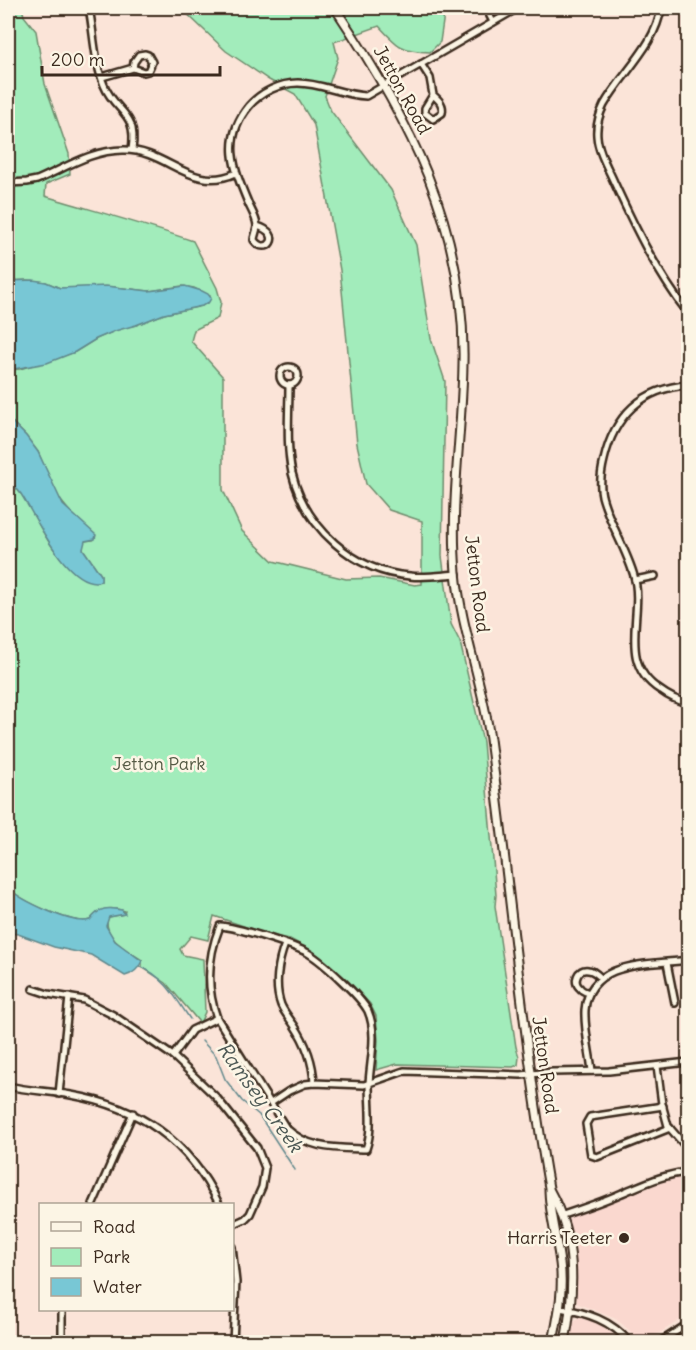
<svg xmlns="http://www.w3.org/2000/svg" width="696" height="1350" font-family="Delius,sans-serif">
<rect width="100%" height="100%" fill="#fbe4d8"/>
<filter id="ink" filterUnits="userSpaceOnUse"><feTurbulence type="fractalNoise" baseFrequency=".0167" numOctaves="2"/><feDisplacementMap in="SourceGraphic" scale="12" xChannelSelector="R" yChannelSelector="G"/><feConvolveMatrix kernelMatrix="1 2 1 2 8 2 1 2 1" color-interpolation-filters="sRGB"/></filter>
<g filter="url(#ink)">
<g fill="#fad8cf">
<polygon points="688,1176 688,1315 645,1342 639,1342 629,1330 616,1319 577,1303 574,1253 567,1223 571,1217 649,1187 665,1181"/>
<polygon points="580,1318 599,1323 622,1342 569,1342 571,1327 575,1320"/>
</g>
<path fill="#a2ecbb" stroke="#6e8b6c" stroke-width="1.5" d="M8,8H22L24,16L36,31L45,84L69,154L70,174L46,184L45,196C95,211 144,224 193,241L217,288L221,302L218,318L194,330L191,341L223,377V490L242,531L273,561L346,579L379,578L415,585L422,584V521L389,510L366,484L357,444L340,270L314,125L295,94L269,80L226,51L181,8H445L440,42L430,52C402,51 398,47 379,26L334,42L338,58L325,96L331,111L391,190L416,245L431,339L445,381L442,556L451,624L460,642L483,742L496,895L495,906L516,1047L519,1057L518,1065L513,1067L397,1064L376,1070L378,1040L376,1016L370,1004L354,987L314,952L290,939L273,936L214,916L208,940L191,936L180,949L183,955L203,959L205,1012L200,1023L166,983L142,967V960C127,950 105,940 107,919L109,917L124,914L125,911C110,906 100,908 90,920C73,926 21,900 8,888V480C31,499 38,531 57,553C67,565 87,573 101,581V575L83,549L82,545L85,541L93,540L57,496L38,452L26,436L8,418V370L20,369L75,352L96,339L121,328L136,325L164,314L202,306L210,296L194,288L182,286L149,291L114,287L60,288L46,282L27,280L8,281Z"/>
<g fill="#78c7d5" stroke="#60888c" stroke-width="1.5">
<polygon points="33,280 46,282 60,288 106,286 149,291 185,286 202,291 208,294 211,298 209,302 202,306 164,314 136,325 115,331 96,339 75,352 47,363 8,370 8,281"/>
<path d="M8,418L26,436L38,452L63,505L96,535L95,539L85,541L83,549L101,575V581C68,591 35,515 21,494C17,488 13,484 8,480Z"/>
<path d="M8,888C21,900 73,926 90,920C100,907 107,907 122,910L125,914L109,917L106,926L115,941L142,961C139,968 133,974 125,976L91,955L54,947L18,934L8,933Z"/>
</g>
<g fill="none" stroke-linecap="round" stroke-linejoin="round">
<g stroke="#60888c" stroke-width="1.5">
<path d="M139,966C163,975 176,998 190,1019"/>
<polyline points="202,1041 216,1056 225,1079 242,1101 259,1115 295,1170"/>
</g>
<defs>
<g id="minor">
<path d="M89,8C94,33 94,61 104,85C116,114 138,111 132,150"/>
<polyline points="486,8 493,22"/>
<path d="M661,8C656,45 622,73 604,105C599,115 596,125 597,136C598,152 608,168 614,182C635,228 657,273 688,313"/>
<path d="M421,64L430,78L433,95L425,108V113L433,119L442,113C444,105 439,100 433,95"/>
<polyline points="102,77 133,68 144,72 148,71 152,62 148,55 145,54 139,55 134,62 133,68"/>
<path d="M8,183L27,182L37,180C65,168 92,150 123,150C167,149 191,194 236,173"/>
<path d="M257,226C285,234 266,257 254,240C254,236 257,231 257,226C257,220 252,211 249,205C234,169 221,140 249,106C261,92 280,83 298,83C321,83 342,95 366,96L518,8"/>
<circle cx="289" cy="376" r="9"/>
<path d="M289,385C289,414 286,445 292,473C305,527 354,572 410,576C425,578 442,575 457,574"/>
<path d="M688,385C642,388 614,416 604,460C601,472 599,483 602,496C609,523 626,548 634,576C645,614 616,662 660,690C668,696 678,701 688,703"/>
<polyline points="635,580 655,576"/>
<path d="M220,926C236,927 294,945 308,953C323,962 360,996 368,1011C378,1034 370,1060 369,1084C369,1105 373,1129 366,1149C337,1148 309,1150 286,1128L217,1018C206,988 208,956 220,926Z"/>
<path d="M285,944C278,962 274,986 281,1005C284,1012 290,1019 294,1025C306,1043 313,1061 314,1083"/>
<polyline points="667,963 675,1003"/>
<polyline points="33,989 48,994 84,1000 113,1015 173,1056 216,1097 257,1148 265,1168 262,1187 250,1214 245,1219 232,1225"/>
<path d="M589,993C586,992 582,991 580,988C572,982 578,968 588,970C593,970 598,975 601,978"/>
<polyline points="173,1056 192,1030 217,1018"/>
<polyline points="657,1066 662,1104 668,1126 688,1149"/>
<path d="M592,1071C590,1052 584,1030 585,1010C589,959 652,965 688,960"/>
<path d="M8,1086C29,1091 50,1091 71,1095C140,1107 189,1141 219,1204"/>
<polyline points="59,1094 69,997"/>
<polyline points="271,1103 289,1091 305,1084 314,1083 364,1085 404,1071 521,1075 552,1072 609,1071 688,1062"/>
<polyline points="663,1106 590,1117 586,1124 591,1155 597,1157 670,1128"/>
<polyline points="93,1204 133,1113"/>
<path d="M560,1216C581,1209 602,1202 622,1193C644,1184 664,1174 688,1172"/>
<polyline points="232,1247 236,1282 233,1342"/>
<path d="M560,1308C587,1313 611,1320 629,1342"/>
<polyline points="62,1342 62,1310"/>
<polyline points="660,1342 688,1324"/>
</g>
<g id="tertiary">
<path d="M335,8C409,119 466,226 463,364C462,433 450,503 456,572C461,629 483,683 490,739C510,889 523,1040 549,1188C549,1214 557,1238 560,1263C564,1290 558,1316 553,1342"/>
<path d="M550,1191C577,1240 575,1289 565,1342"/>
</g>
</defs>
<use href="#minor" stroke="#3b2a1e" stroke-width="10"/>
<use href="#tertiary" stroke="#3b2a1e" stroke-width="11"/>
<use href="#minor" stroke="#fcf5e5" stroke-width="5"/>
<use href="#tertiary" stroke="#fcf5e5" stroke-width="7"/>
</g>
</g>
<circle fill="#3b2a1e" stroke="#fcf5e5" stroke-width="2" cx="624" cy="1238" r="6"/>
<g text-anchor="middle" stroke-width="5" stroke-linejoin="round" paint-order="stroke">
<g font-size="18" fill="#3b2a1e" stroke="#fcf5e5">
<text transform="translate(402 90) rotate(61)" y="6">Jetton Road</text>
<text transform="translate(477 584) rotate(83)" y="6">Jetton Road</text>
<text transform="translate(545 1065) rotate(82)" y="6">Jetton Road</text>
</g>
<g font-size="18" fill="#555a45" stroke="#fcf5e5">
<text x="159" y="770">Jetton Park</text>
</g>
<g font-size="18" fill="#3b2a1e" stroke="#fcf5e5" text-anchor="end">
<text x="612" y="1244">Harris Teeter</text>
</g>
<g font-size="20" font-style="italic" fill="#4d5955" stroke="#fcf5e5">
<text transform="translate(260 1097) rotate(54)" y="7">Ramsey Creek</text>
</g>
</g>
<rect width="696" height="1350" fill="none" stroke="#fcf5e5" stroke-width="30"/>
<rect x="15" y="15" width="666" height="1320" fill="none" stroke="#3b2a1e" stroke-width="2" filter="url(#ink)"/>
<rect x="39" y="1203" width="195" height="108" fill="#fcf5e5" stroke="#afa495" stroke-width="1.5"/>
<rect x="51" y="1222" width="30" height="9" fill="#fcf5e5" stroke="#afa495" stroke-width="1.5"/>
<text x="93" y="1233" font-size="18" fill="#3b2a1e">Road</text>
<rect x="51" y="1248" width="30" height="18" fill="#a2ecbb" stroke="#afa495" stroke-width="1.5"/>
<text x="93" y="1263" font-size="18" fill="#3b2a1e">Park</text>
<rect x="51" y="1278" width="30" height="18" fill="#78c7d5" stroke="#afa495" stroke-width="1.5"/>
<text x="93" y="1293" font-size="18" fill="#3b2a1e">Water</text>
<path d="M42 66v9h178v-9" fill="none" stroke="#3b2a1e" stroke-width="3"/>
<text x="51" y="66" font-size="18" fill="#3b2a1e" stroke="#fcf5e5" stroke-width="4.5" paint-order="stroke">200 m</text>
</svg>
